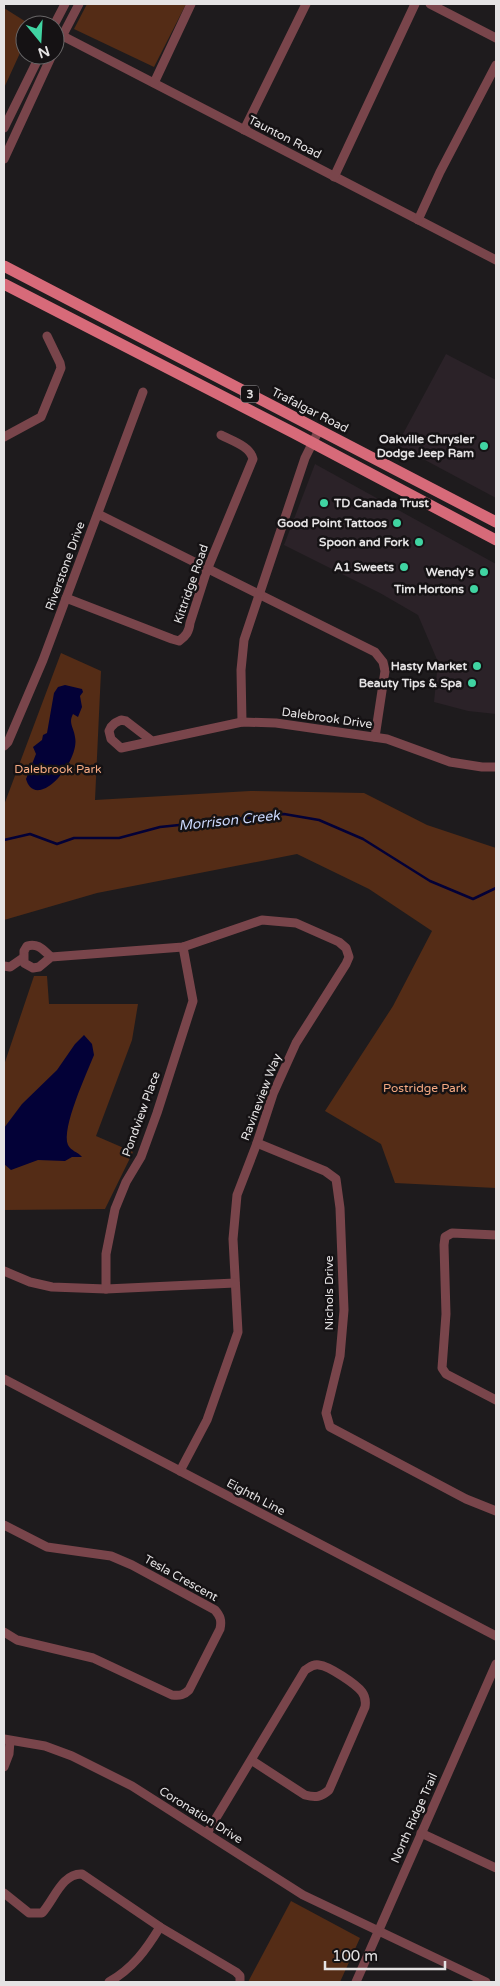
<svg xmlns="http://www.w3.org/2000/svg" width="500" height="1986" font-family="'Varela Round',sans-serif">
<rect width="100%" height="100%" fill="#1e1b1d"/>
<g fill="#2b2228">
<polygon points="446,354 496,380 496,498 397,445"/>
<polygon points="315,464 496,564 496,714 468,711 434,702 438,662 418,615 380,593 284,545"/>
</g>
<g fill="#542c16">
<polygon points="87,4 186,4 154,67 74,29"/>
<polygon points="4,8 31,25 25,25 25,42 4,88"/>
<polygon points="61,653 101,671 95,800 250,791 364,793 427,825 496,848 496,1188 395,1183 381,1144 325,1111 393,1006 432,931 369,889 297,854 97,893 4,920 4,805"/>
<polygon points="34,976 47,976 49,1004 138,1004 132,1040 96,1136 133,1152 105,1209 4,1210 4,1065"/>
<polygon points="291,1901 360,1938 340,1982 248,1982"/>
</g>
<g fill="#030137">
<path d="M65,685L82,689L83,692L80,696L82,707L78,717L73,714C68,723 74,728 75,737C79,754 57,787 40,790C32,791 28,786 26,779L36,754L33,747L42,740L43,735L47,733L54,693L58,687Z"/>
<path d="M84,1035L92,1044L94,1055C87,1073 61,1128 68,1145C71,1151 78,1152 82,1157H72L65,1161L38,1160L11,1170L4,1164V1128L22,1104L57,1070L75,1044Z"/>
</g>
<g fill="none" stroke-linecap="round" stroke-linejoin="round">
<polyline stroke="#030137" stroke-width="2.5" points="4,840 30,834 57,844 74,838 119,838 160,827 284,814 319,820 363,839 430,881 473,899 496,888"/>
<g stroke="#79454b" stroke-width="9">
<polyline points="430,4 496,38"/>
<polyline points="54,25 65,4"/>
<polyline points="55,32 496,260"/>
<polyline points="55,50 79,4"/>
<polyline points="154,83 191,4"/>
<polyline points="4,128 40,55"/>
<polyline points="244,130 306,4"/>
<polyline points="4,159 52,55"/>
<polyline points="334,177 415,4"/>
<polyline points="418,220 440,172 496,65"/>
<polyline points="4,437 41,417 61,368 60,363 47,336"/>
<polyline points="98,514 375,652 383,662 385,671 375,737"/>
<path d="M66,598L172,639L179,641C186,636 189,632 190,623L207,570L253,459C250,446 232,441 221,435"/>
<polyline points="242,722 241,670 244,640 305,458 319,430"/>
<polyline points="152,741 126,721 121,720 115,723 111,727 109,731 111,739 121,748 242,722 276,723 387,739 450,762 482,767 496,767"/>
<polyline points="4,746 8,742 43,660 143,392"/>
<path d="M51,957C43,950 39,943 27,946L24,951V963L33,968L39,967L51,957L183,947L262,920L296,923L339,942L346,948L349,957L346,964L296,1043L273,1094L257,1143L237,1195L233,1239L238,1332L207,1420L180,1471"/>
<polyline points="4,966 10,967 23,958"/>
<polyline points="257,1143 325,1171 336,1179 340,1208 344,1310 340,1356 326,1413 330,1427 466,1499 496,1511"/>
<polyline points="496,1235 452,1233 445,1237 444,1245 446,1314 442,1368 446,1374 496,1400"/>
<polyline points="4,1271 30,1282 52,1287 106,1289 235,1283"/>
<polyline points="106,1289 106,1254 115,1209 126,1182 141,1157 157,1113 193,1001 183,947"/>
<polyline points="4,1379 496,1636"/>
<path d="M4,1525L47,1547L111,1556L132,1565L215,1610C220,1616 222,1620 220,1629L189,1690C184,1695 180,1696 172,1695L93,1658L17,1640L4,1632"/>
<polyline points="4,1739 45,1746 72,1756 132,1786 303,1895 486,1982"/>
<polyline points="4,1767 9,1754 10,1741"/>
<path d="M207,1833L305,1670C310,1667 313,1664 319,1665C329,1666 356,1684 362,1692C365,1696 366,1701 365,1707L329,1790C321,1797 316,1798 305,1795L251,1760"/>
<polyline points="421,1833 496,1868"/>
<path d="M4,1893L29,1913H42C54,1900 62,1873 82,1874L160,1927L236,1972L240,1976V1982"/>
<path d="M109,1982C133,1968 146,1950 160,1927"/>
<polyline points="356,1982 496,1664"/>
</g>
<g stroke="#d76a79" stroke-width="11">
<polyline points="4,266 496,522"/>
<polyline points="4,284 294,433 496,540"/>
</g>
</g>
<g fill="#40d4a2" stroke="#151214" stroke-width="2">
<circle cx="484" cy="446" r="5"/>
<circle cx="324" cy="503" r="5"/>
<circle cx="397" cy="523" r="5"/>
<circle cx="419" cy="542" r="5"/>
<circle cx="404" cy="567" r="5"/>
<circle cx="484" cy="572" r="5"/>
<circle cx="474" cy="589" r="5"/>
<circle cx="477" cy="666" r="5"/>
<circle cx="472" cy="683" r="5"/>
</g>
<g text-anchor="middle" stroke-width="5" stroke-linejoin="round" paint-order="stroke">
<rect fill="#151214" stroke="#a7a4a6" stroke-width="1" x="241" y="385.5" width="18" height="17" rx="4"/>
<g font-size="11" font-weight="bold" fill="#e5e3e4">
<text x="250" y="398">3</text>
</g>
<g font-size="12" fill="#e5e3e4" stroke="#151214">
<text transform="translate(285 137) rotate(27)" y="4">Taunton Road</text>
<text transform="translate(310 410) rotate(27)" y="4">Trafalgar Road</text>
<text transform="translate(65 566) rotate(-70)" y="4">Riverstone Drive</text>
<text transform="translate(191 584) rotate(-71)" y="4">Kittridge Road</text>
<text transform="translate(327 718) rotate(8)" y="4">Dalebrook Drive</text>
<text transform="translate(261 1097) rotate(-69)" y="4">Ravineview Way</text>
<text transform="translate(141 1114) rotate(-70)" y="4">Pondview Place</text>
<text transform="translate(329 1293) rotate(-90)" y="4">Nichols Drive</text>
<text transform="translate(256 1497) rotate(28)" y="4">Eighth Line</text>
<text transform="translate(181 1578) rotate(29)" y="4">Tesla Crescent</text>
<text transform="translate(201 1815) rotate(32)" y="4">Coronation Drive</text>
<text transform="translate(414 1818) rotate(-66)" y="4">North Ridge Trail</text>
</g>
<g font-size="12" font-weight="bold" fill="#e5e3e4" stroke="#151214" text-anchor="end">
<text x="474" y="443">Oakville Chrysler<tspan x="474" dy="14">Dodge Jeep Ram</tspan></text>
<text x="334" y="507" text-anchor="start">TD Canada Trust</text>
<text x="387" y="527">Good Point Tattoos</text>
<text x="409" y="546">Spoon and Fork</text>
<text x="394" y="571">A1 Sweets</text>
<text x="474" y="576">Wendy's</text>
<text x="464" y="593">Tim Hortons</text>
<text x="467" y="670">Hasty Market</text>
<text x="462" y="687">Beauty Tips &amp; Spa</text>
</g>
<g font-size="12" fill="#f6aa83" stroke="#151214">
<text x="58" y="773">Dalebrook Park</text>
<text x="425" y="1092">Postridge Park</text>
</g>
<g font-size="14" font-style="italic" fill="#cad7fb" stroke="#151214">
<text transform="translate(229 820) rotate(-6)" y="5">Morrison Creek</text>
</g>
</g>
<rect width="500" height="1986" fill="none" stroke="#e5e3e4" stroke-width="10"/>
<g transform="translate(40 40) rotate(162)"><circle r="24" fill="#151214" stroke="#686667"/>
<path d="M0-4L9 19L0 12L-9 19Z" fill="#40d4a2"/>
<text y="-8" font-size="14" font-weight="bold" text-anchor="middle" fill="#e5e3e4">N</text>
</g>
<path d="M325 1961v8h120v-8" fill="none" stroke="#e5e3e4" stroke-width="2.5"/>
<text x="332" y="1961" font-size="15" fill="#e5e3e4" stroke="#151214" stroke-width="4" paint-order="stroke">100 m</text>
</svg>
